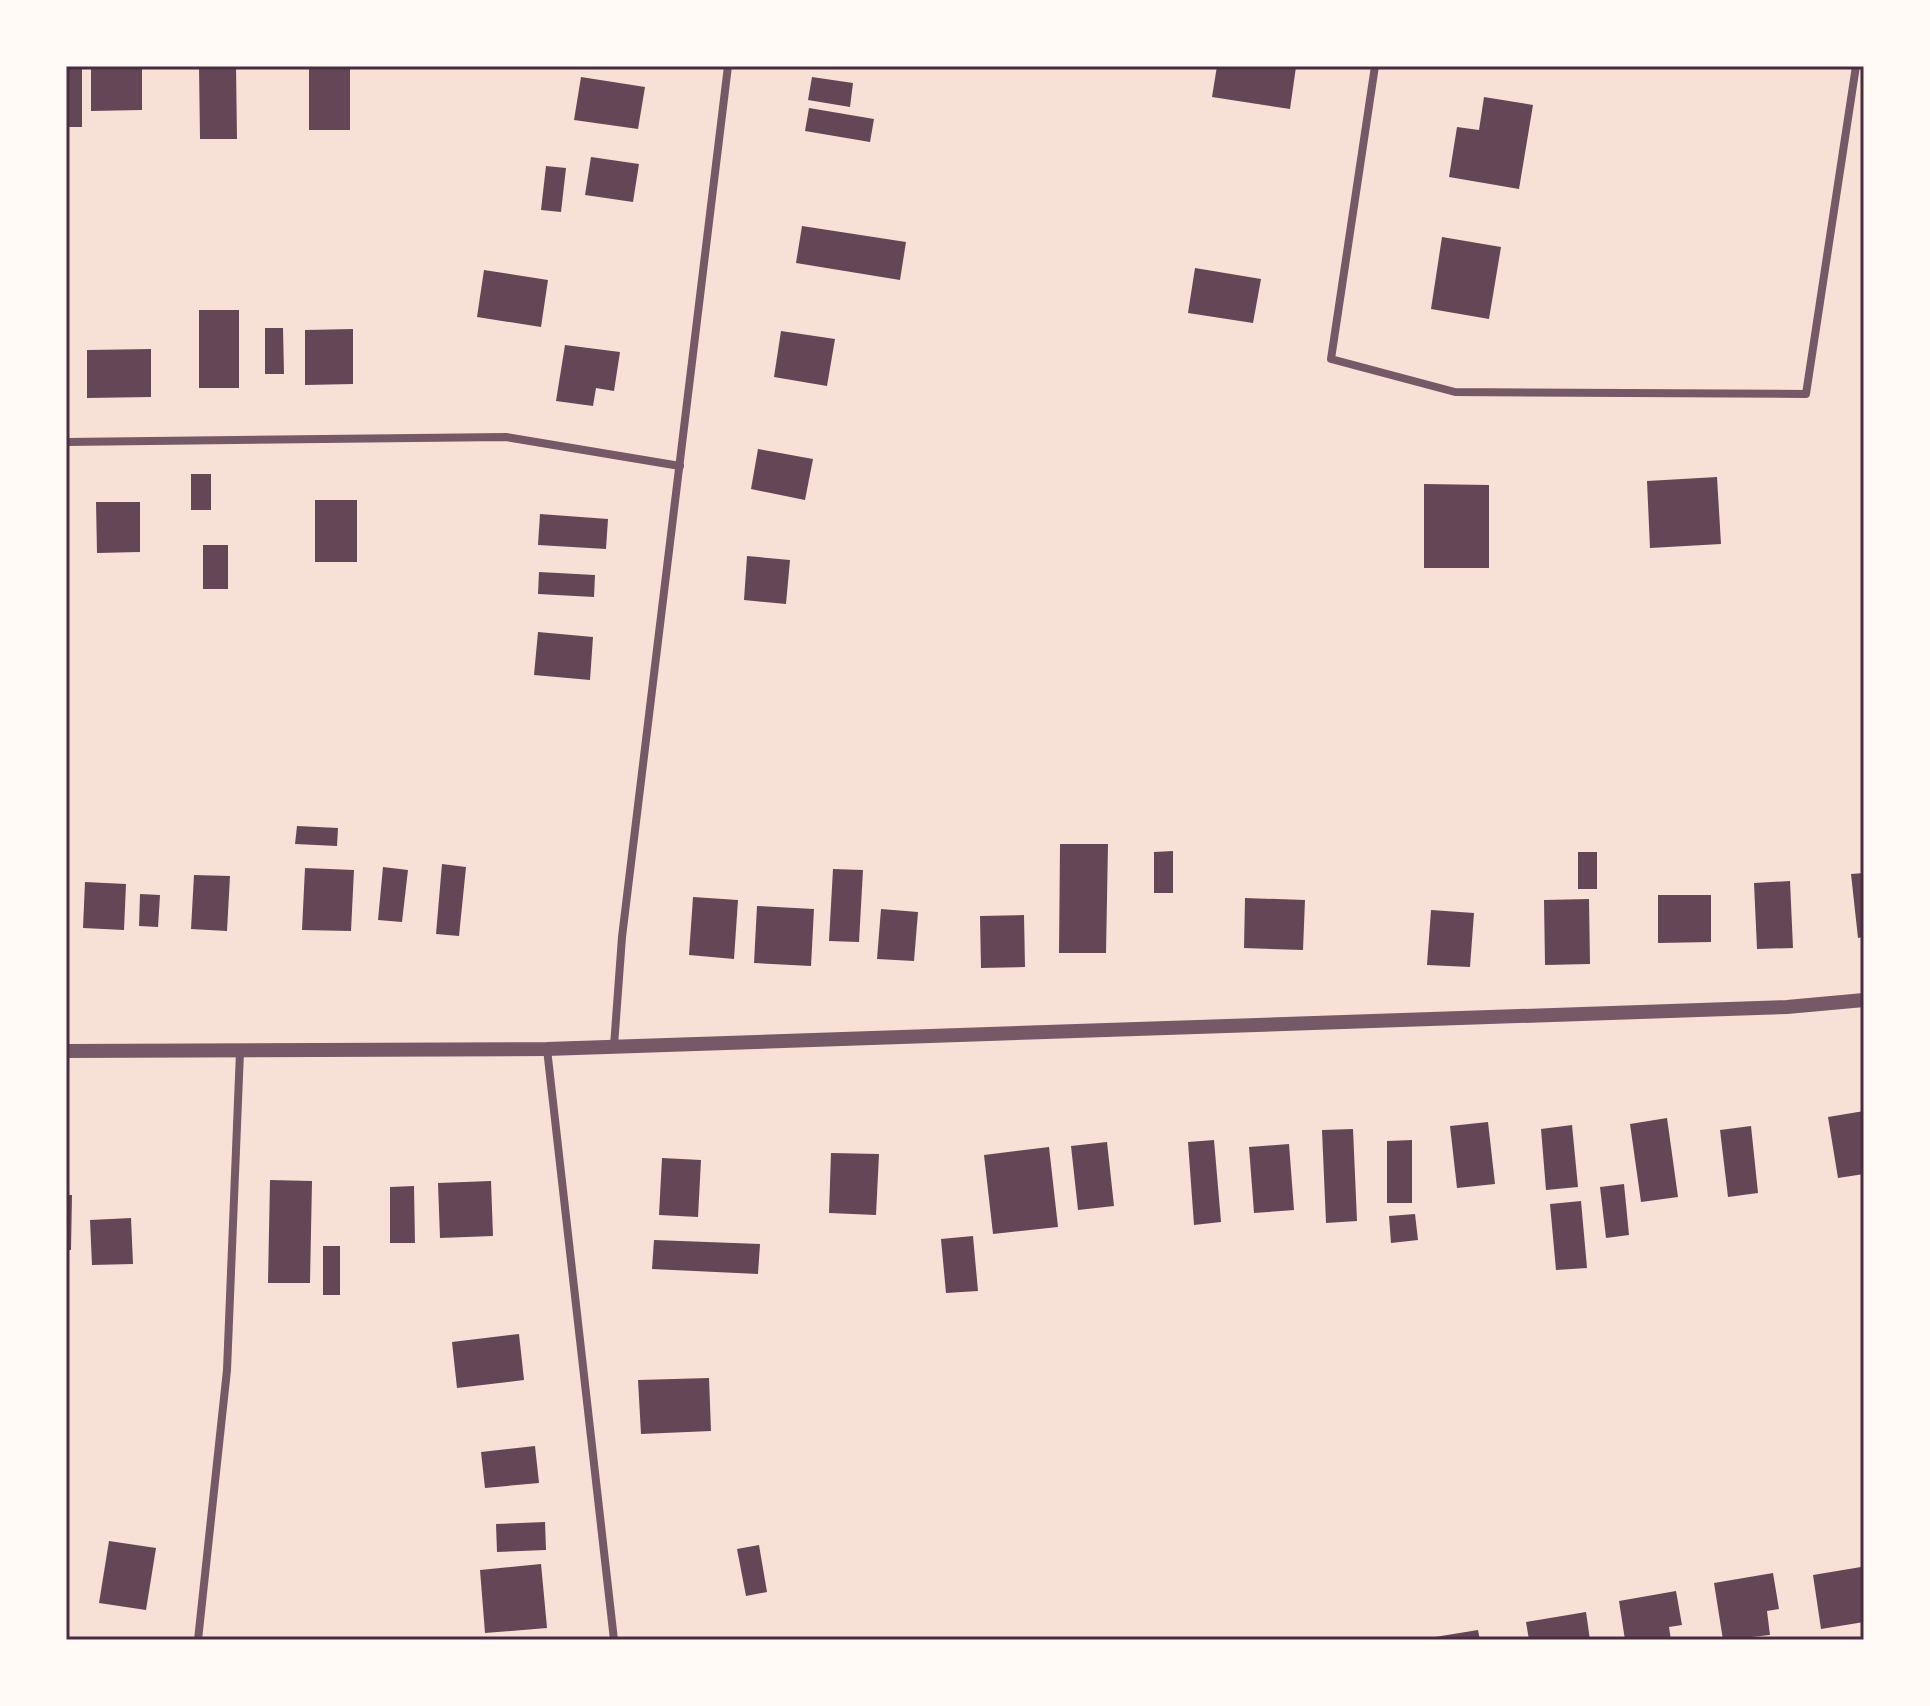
<svg xmlns="http://www.w3.org/2000/svg" width="1930" height="1706" font-family="'Work Sans',sans-serif">
<rect width="100%" height="100%" fill="#f7e1d7"/>
<g fill="#644757">
<rect x="66" y="66" width="16" height="61"/>
<polygon points="91,66 142,66 142,110 91,111"/>
<polygon points="199,66 236,66 237,139 200,139"/>
<rect x="309" y="66" width="41" height="64"/>
<polygon points="1217,66 1296,67 1290,109 1212,97"/>
<polygon points="581,77 645,87 638,129 574,120"/>
<polygon points="812,77 853,83 850,107 808,100"/>
<polygon points="1484,97 1533,105 1519,189 1449,177 1457,127 1479,130"/>
<polygon points="809,108 874,119 870,142 805,131"/>
<polygon points="591,157 639,164 633,202 585,195"/>
<polygon points="546,166 566,168 561,212 541,210"/>
<polygon points="802,226 906,242 900,280 796,263"/>
<polygon points="1442,237 1501,247 1489,319 1431,309"/>
<polygon points="1195,268 1261,279 1253,323 1188,313"/>
<polygon points="484,270 548,280 541,327 477,317"/>
<rect x="199" y="310" width="40" height="78"/>
<polygon points="265,328 283,328 284,374 265,374"/>
<polygon points="353,329 353,384 305,385 305,330"/>
<polygon points="781,331 835,339 827,386 774,377"/>
<polygon points="565,345 620,352 614,391 596,388 593,406 556,401"/>
<polygon points="151,349 151,397 87,398 87,350"/>
<polygon points="758,449 813,459 805,500 751,489"/>
<rect x="191" y="474" width="20" height="36"/>
<polygon points="1717,477 1721,544 1650,548 1647,481"/>
<polygon points="1424,484 1489,485 1489,568 1424,568"/>
<rect x="315" y="500" width="42" height="62"/>
<polygon points="96,502 140,502 140,552 97,553"/>
<polygon points="540,514 608,519 606,549 538,545"/>
<rect x="203" y="545" width="25" height="44"/>
<polygon points="747,556 790,560 786,604 744,600"/>
<polygon points="539,572 595,575 594,597 538,594"/>
<polygon points="538,632 593,637 590,680 534,675"/>
<polygon points="297,826 338,828 337,846 295,844"/>
<polygon points="1060,844 1108,844 1106,953 1059,953"/>
<polygon points="1173,851 1173,893 1154,893 1154,852"/>
<rect x="1578" y="852" width="19" height="37"/>
<polygon points="442,864 466,867 459,936 436,934"/>
<polygon points="383,867 408,870 402,922 378,920"/>
<polygon points="305,868 354,870 351,931 302,930"/>
<polygon points="833,869 863,870 859,942 829,941"/>
<polygon points="1864,873 1864,937 1858,938 1851,874"/>
<polygon points="194,875 230,876 227,931 191,929"/>
<polygon points="1790,881 1793,948 1757,949 1754,883"/>
<polygon points="85,882 126,884 124,930 83,928"/>
<polygon points="140,894 160,895 158,927 139,926"/>
<polygon points="1658,895 1711,895 1711,942 1658,943"/>
<polygon points="693,897 738,900 734,959 689,955"/>
<polygon points="1245,898 1305,900 1303,950 1244,948"/>
<polygon points="1589,899 1590,964 1545,965 1544,900"/>
<polygon points="757,906 814,909 811,966 754,963"/>
<polygon points="881,909 918,912 914,961 877,959"/>
<polygon points="1431,910 1474,913 1470,967 1427,965"/>
<polygon points="1024,915 1025,967 981,968 980,916"/>
<polygon points="1864,1111 1864,1174 1838,1178 1828,1117"/>
<polygon points="1667,1118 1678,1197 1641,1202 1630,1124"/>
<polygon points="1488,1122 1495,1184 1457,1188 1450,1126"/>
<polygon points="1572,1125 1578,1187 1546,1190 1541,1129"/>
<polygon points="1751,1126 1758,1193 1728,1197 1720,1130"/>
<polygon points="1353,1129 1357,1221 1326,1223 1322,1130"/>
<polygon points="1214,1140 1221,1222 1194,1225 1188,1142"/>
<polygon points="1412,1140 1412,1203 1387,1203 1387,1141"/>
<polygon points="1107,1142 1114,1206 1078,1210 1071,1146"/>
<polygon points="1289,1144 1294,1210 1254,1213 1249,1147"/>
<polygon points="1049,1147 1058,1227 993,1234 984,1155"/>
<polygon points="831,1153 879,1154 876,1215 829,1213"/>
<polygon points="662,1158 701,1160 698,1217 659,1215"/>
<polygon points="270,1180 312,1181 310,1283 268,1283"/>
<polygon points="491,1181 493,1236 440,1238 438,1183"/>
<polygon points="1624,1184 1629,1235 1606,1238 1600,1187"/>
<polygon points="414,1186 415,1243 390,1243 390,1187"/>
<polygon points="66,1195 72,1195 71,1250 66,1250"/>
<polygon points="1581,1201 1587,1268 1556,1270 1550,1204"/>
<polygon points="1415,1214 1418,1240 1391,1243 1389,1216"/>
<polygon points="131,1218 133,1264 92,1265 90,1220"/>
<polygon points="973,1236 978,1291 946,1293 941,1239"/>
<polygon points="654,1240 760,1244 758,1274 652,1269"/>
<rect x="323" y="1246" width="17" height="49"/>
<polygon points="519,1334 524,1380 457,1388 452,1342"/>
<polygon points="709,1378 711,1431 641,1434 638,1380"/>
<polygon points="535,1446 539,1483 485,1488 481,1452"/>
<polygon points="545,1522 546,1550 497,1552 496,1524"/>
<polygon points="109,1541 156,1548 146,1610 99,1603"/>
<polygon points="759,1545 767,1592 746,1596 737,1549"/>
<polygon points="541,1564 547,1628 485,1633 480,1570"/>
<polygon points="1861,1567 1864,1622 1821,1629 1813,1575"/>
<polygon points="1773,1573 1779,1609 1767,1611 1770,1635 1723,1640 1714,1583"/>
<polygon points="1676,1591 1682,1625 1669,1627 1671,1640 1625,1640 1619,1601"/>
<polygon points="1586,1612 1590,1640 1529,1640 1526,1622"/>
<polygon points="1478,1630 1480,1640 1435,1640 1435,1637"/>
</g>
<g fill="none" stroke-linecap="round" stroke-linejoin="round">
<g stroke="#755966" stroke-width="8">
<polyline points="1375,66 1331,359 1455,392 1806,394 1856,66"/>
<polyline points="66,442 506,437 680,466"/>
<polyline points="614,1046 622,937 728,66"/>
<polyline points="547,1049 614,1640"/>
<polyline points="198,1640 227,1370 240,1052"/>
</g>
<polyline stroke="#755966" stroke-width="14" points="66,1051 547,1049 1787,1007 1864,1000"/>
</g>
<rect width="1930" height="1706" fill="none" stroke="#fffaf5" stroke-width="136"/>
<rect x="68" y="68" width="1794" height="1570" fill="none" stroke="#4a2c40" stroke-width="3"/>
</svg>
